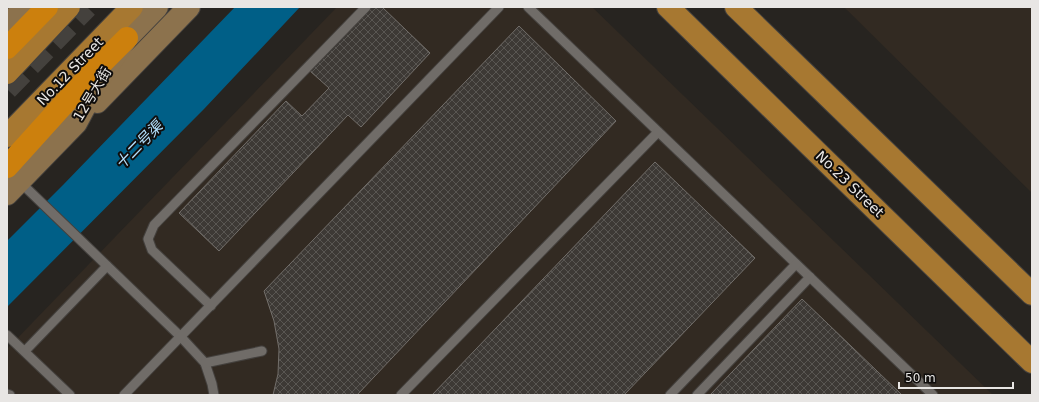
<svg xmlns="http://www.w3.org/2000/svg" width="1039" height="402" font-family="'DejaVu Sans','Noto Sans SC',sans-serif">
<defs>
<pattern id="building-cross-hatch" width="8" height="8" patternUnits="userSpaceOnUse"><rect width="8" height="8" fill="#3d3935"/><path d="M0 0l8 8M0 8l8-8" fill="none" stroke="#595652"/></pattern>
</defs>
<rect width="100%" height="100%" fill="#272420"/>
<g fill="#322a22">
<polygon points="337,7 592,7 993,395 7,395 7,349"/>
<polygon points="844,7 1032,7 1032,193"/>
</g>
<polygon fill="#005f87" points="235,7 300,7 204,109 7,307 7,241 63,185"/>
<g fill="url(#building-cross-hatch)" stroke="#726e6a">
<polygon points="370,7 382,7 430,53 361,127 348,115 219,251 179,213 286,101 302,116 329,88 310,71"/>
<polygon points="519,26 616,121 357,395 273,395 278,374 279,349 274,321 264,291"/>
<polygon points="655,162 755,258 624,395 432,395"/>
<polygon points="802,299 902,395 710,395"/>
</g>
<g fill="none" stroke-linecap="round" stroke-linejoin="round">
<polyline stroke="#44413d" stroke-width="22" stroke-dasharray="22 11" stroke-linecap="butt" points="7,89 87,7"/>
<defs>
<g id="lane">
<polyline points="528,7 933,395"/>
<polyline points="19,181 181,337 205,363 212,384 214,395"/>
<polyline points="211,306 152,250 148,239 154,225 366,7"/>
<polyline points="7,335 70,395"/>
<polyline points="25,351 107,266"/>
<polyline points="205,363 262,351"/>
<polyline points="7,394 10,395"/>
<polyline points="124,395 499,7"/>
<polyline points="401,395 658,132"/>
<polyline points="670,395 796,264"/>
<polyline points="697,395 810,277"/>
</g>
<g id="secondary">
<polyline points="7,26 25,7"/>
<polyline points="97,102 189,7"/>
<polyline points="7,194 76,123 99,80 127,38 157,7"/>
</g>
<g id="primary">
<polyline points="668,7 1032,362"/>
<polyline points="736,7 1032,294"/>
<polyline points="7,73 69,7"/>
<polyline points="7,136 132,7"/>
</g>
<g id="highway">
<polyline points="7,48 47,7"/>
<polyline points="7,167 92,73 127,38"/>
</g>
</defs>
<use href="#lane" stroke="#44413e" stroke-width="11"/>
<use href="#secondary" stroke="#44413e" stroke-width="24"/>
<use href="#primary" stroke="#44413e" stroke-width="24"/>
<use href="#highway" stroke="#44413e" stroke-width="24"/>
<use href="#lane" stroke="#706c68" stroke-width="9"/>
<use href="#secondary" stroke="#8c724d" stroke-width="22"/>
<use href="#primary" stroke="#a77831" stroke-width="22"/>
<use href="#highway" stroke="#cc800d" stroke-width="22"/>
</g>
<g text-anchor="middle" stroke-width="4" stroke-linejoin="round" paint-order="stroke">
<g font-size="14" fill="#e8e6e4" stroke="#0f0d0c">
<text transform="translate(70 71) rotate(-46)" y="5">No.12 Street</text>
<text transform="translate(92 94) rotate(-59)" y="5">12号大街</text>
<text transform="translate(850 184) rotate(44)" y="5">No.23 Street</text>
</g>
<g font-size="15" font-style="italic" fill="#b4e1fe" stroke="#0f0d0c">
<text transform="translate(139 145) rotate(-46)" y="5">十二号渠</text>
</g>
</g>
<rect width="1039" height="402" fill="none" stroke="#e8e6e4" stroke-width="16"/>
<path d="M899 382v6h114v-6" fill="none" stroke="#e8e6e4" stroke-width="2"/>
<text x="905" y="382" font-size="12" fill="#e8e6e4" stroke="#0f0d0c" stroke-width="3" paint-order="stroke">50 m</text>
</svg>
